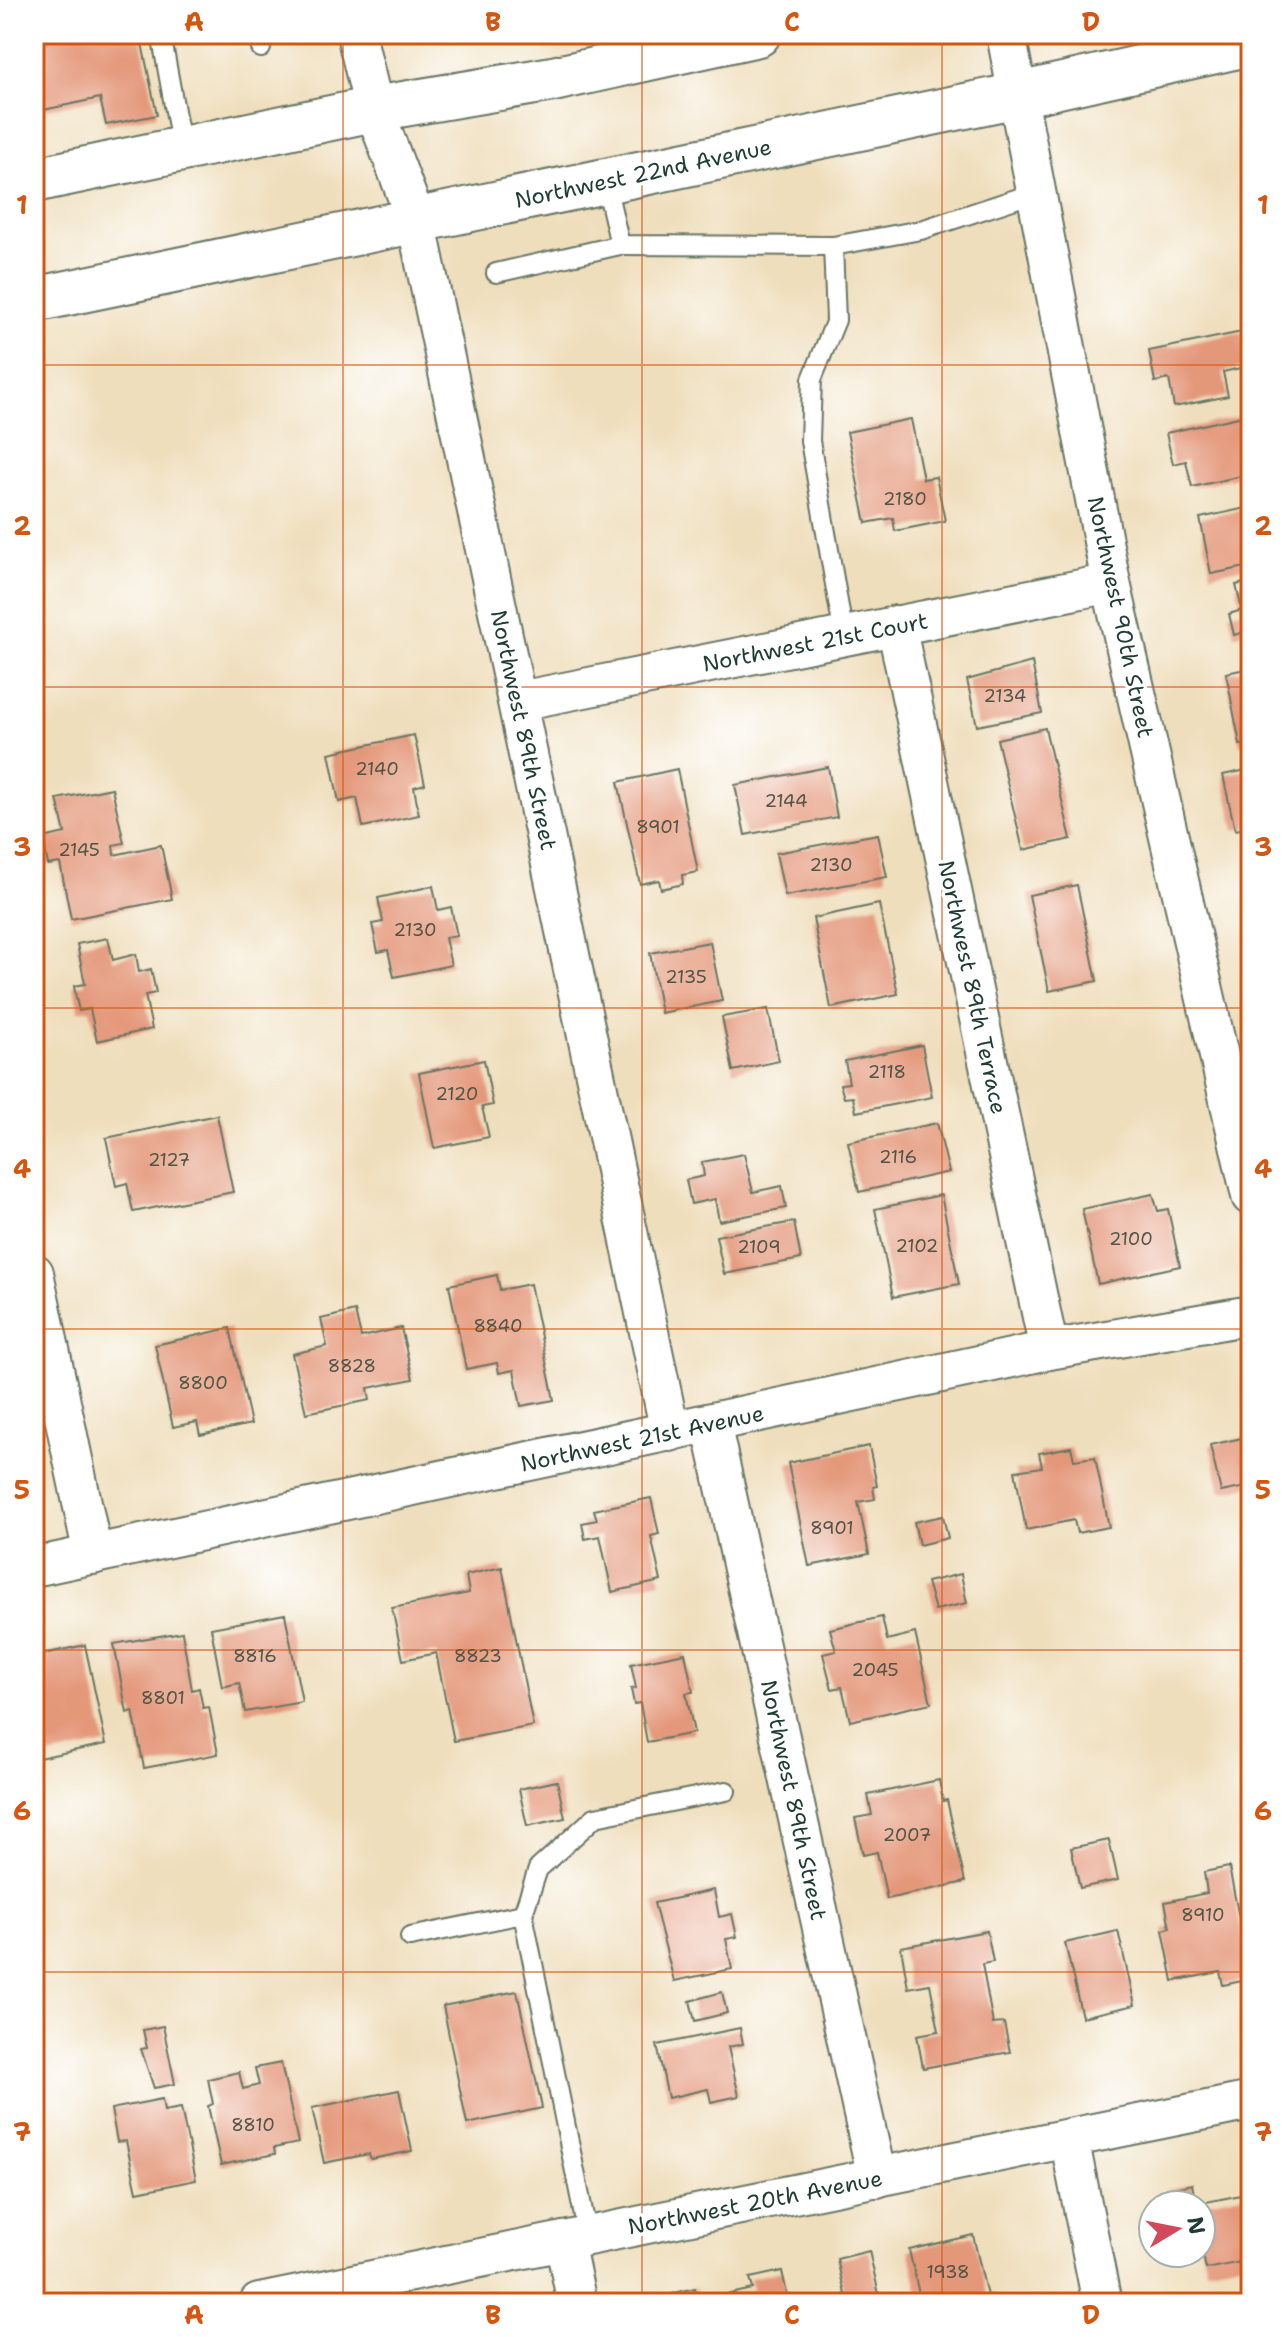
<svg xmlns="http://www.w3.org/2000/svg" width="1285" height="2337" font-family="'Shantell Sans',sans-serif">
<rect width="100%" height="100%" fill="#fff"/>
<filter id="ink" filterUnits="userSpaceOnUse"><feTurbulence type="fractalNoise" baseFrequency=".0125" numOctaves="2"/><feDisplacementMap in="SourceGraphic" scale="16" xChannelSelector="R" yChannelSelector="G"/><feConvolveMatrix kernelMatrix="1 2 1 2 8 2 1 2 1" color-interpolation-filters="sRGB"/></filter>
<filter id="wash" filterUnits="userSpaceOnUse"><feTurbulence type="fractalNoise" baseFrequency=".006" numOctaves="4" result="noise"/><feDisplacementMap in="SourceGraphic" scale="32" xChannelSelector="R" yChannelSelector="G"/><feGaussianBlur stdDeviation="1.8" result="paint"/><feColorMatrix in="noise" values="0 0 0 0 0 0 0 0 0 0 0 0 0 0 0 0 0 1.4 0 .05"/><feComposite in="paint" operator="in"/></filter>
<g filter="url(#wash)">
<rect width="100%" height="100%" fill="#efdebc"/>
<g id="blocks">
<g fill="#e4987a">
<polygon points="34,34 140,34 157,115 106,125 100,98 34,112"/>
<polygon points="1242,332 1249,366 1223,372 1228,396 1174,407 1169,379 1155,382 1149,351"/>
<polygon points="1243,416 1248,445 1240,447 1246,475 1192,487 1186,461 1173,464 1166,433"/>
<polygon points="911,419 923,479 936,477 945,521 895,531 893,518 866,523 847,432"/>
<polygon points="1251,507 1251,566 1211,574 1200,518"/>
<polygon points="1251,581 1251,652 1250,652 1245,632 1234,635 1229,614 1242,610 1236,585"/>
<polygon points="1032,662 1042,713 977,726 967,680"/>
<polygon points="1251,668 1251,743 1240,745 1226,673"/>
<polygon points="1045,728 1071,839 1023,850 997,739"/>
<polygon points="414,735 425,784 414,787 419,815 363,827 357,798 339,802 329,753"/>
<polygon points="828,767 837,817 745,835 735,785"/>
<polygon points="677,769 698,872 682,875 683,884 661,889 659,880 640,884 618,782"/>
<polygon points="1251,769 1251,827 1235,830 1223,775"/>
<polygon points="112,788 124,843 113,845 114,855 161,845 172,899 71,919 60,863 48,865 43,838 65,833 57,799"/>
<polygon points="878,834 887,877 785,896 776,853"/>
<polygon points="1077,885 1097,981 1049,991 1029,895"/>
<polygon points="433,886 438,910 451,907 457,936 445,938 451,965 394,977 388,950 378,952 372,924 383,922 378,898"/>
<polygon points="879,904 898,994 831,1008 813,918"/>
<polygon points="108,938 113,960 136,954 139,972 151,969 156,993 145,995 152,1029 97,1041 90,1009 79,1011 76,998 74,986 85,984 77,944"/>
<polygon points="710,942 722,1001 661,1013 650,953"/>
<polygon points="768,1009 779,1061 733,1071 722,1017"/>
<polygon points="922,1045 932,1097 856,1112 853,1097 844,1098 840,1084 849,1083 845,1061"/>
<polygon points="484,1060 493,1105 482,1107 489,1137 434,1148 419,1073"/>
<polygon points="217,1115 233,1192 133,1212 127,1183 116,1186 106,1138"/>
<polygon points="937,1123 949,1172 859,1192 848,1142"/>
<polygon points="744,1154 753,1192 782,1186 786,1208 719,1221 715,1199 691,1204 686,1180 704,1176 702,1162"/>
<polygon points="1153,1194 1158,1211 1168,1209 1180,1266 1098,1284 1082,1209"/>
<polygon points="941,1195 959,1284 893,1297 875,1209"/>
<polygon points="794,1222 801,1259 724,1274 716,1236"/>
<polygon points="497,1275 500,1290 530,1284 554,1400 521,1406 514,1370 499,1373 497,1363 466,1369 449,1285"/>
<polygon points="355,1311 361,1337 401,1328 413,1379 368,1388 370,1400 306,1413 292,1354 327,1346 321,1319"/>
<polygon points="230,1328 251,1424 200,1435 197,1422 173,1427 155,1345"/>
<polygon points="1251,1436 1251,1486 1221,1492 1210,1445"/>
<polygon points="869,1446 877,1486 873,1487 875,1499 858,1502 869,1554 809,1566 788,1463"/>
<polygon points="1071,1447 1074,1460 1095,1457 1109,1527 1077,1533 1074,1520 1026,1530 1015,1471 1042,1467 1039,1453"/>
<polygon points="651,1498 659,1534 651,1536 661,1581 612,1592 600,1536 585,1539 582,1523 597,1520 594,1510"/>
<polygon points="943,1516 948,1538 919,1545 914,1522"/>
<polygon points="502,1567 533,1726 454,1741 436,1653 403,1660 392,1608 469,1593 466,1575"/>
<polygon points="961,1574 967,1603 935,1610 927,1582"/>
<polygon points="285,1614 302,1702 245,1712 239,1683 222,1687 211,1628"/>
<polygon points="882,1617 887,1640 915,1633 931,1703 850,1721 842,1687 832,1689 823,1654 836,1651 830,1629"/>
<polygon points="182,1632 192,1690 199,1688 203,1708 209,1707 218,1754 144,1768 133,1711 127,1713 114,1644"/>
<polygon points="85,1645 106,1744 34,1759 34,1656"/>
<polygon points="685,1653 693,1692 686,1693 694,1733 647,1742 640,1703 634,1704 631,1689 636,1688 631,1664"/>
<polygon points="939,1780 943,1801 947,1800 965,1882 887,1899 877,1852 863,1855 855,1818 872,1815 868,1795"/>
<polygon points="557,1781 565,1818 527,1826 519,1789"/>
<polygon points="1109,1840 1118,1880 1080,1888 1071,1848"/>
<polygon points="1229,1867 1251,1979 1223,1985 1220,1972 1173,1981 1163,1930 1170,1928 1165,1902 1207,1893 1204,1872"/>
<polygon points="714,1890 719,1917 732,1914 737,1937 726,1939 732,1969 674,1981 654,1903"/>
<polygon points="987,1931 993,1962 982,1964 993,2024 1004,2023 1010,2052 923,2068 917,2035 939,2031 930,1984 908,1988 901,1947"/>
<polygon points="1118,1931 1135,2005 1082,2017 1065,1943"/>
<polygon points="517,1991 542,2108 467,2124 443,2006"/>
<polygon points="722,1992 727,2013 695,2021 690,2001"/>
<polygon points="163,2026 175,2084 154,2088 141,2049 147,2048 143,2030"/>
<polygon points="740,2028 743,2044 728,2047 739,2096 711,2102 708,2089 668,2098 657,2045"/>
<polygon points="281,2063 298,2143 274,2148 275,2154 221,2165 208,2106 213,2104 208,2079 239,2072 243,2089 259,2085 255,2068"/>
<polygon points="399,2090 412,2151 371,2159 369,2154 324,2163 312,2108"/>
<polygon points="162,2099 164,2111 181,2108 196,2180 137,2192 126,2141 117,2142 111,2109"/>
<polygon points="1192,2184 1196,2205 1169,2205 1165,2190"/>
<polygon points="1251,2193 1251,2260 1206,2269 1201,2247 1201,2203"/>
<polygon points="973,2235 987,2296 994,2295 996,2303 921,2303 909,2250"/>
<polygon points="869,2251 881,2303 847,2303 837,2259"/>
<polygon points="782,2271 789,2303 676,2303 674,2293 695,2288 698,2301 753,2289 750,2278"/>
</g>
</g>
</g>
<g filter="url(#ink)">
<use href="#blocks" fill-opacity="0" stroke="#687564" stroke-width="2"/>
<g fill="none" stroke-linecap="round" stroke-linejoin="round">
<defs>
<g id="lane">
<polyline points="161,34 182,149"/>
<polyline points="258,34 261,48"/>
<polyline points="605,180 620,245 833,246 921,230 1037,192"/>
<polyline points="833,246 836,320 812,379 810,441 844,636"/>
<polyline points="496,273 620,245"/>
<polyline points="523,1914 538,1869 595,1817 726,1791"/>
<polyline points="410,1937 523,1914 588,2236"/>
</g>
<g id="street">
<polyline points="356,34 374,109 416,220 670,1432"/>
<polyline points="1006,34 1111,583 1251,1196"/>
<polyline points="896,625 1049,1350"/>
<polyline points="519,701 1111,583"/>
<polyline points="34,1273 93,1555"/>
<polyline points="711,1423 877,2178"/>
<polyline points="34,1567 1049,1350 1251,1315"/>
<polyline points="1069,2138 1102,2303"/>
<polyline points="564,2241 577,2303"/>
<polyline points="259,2303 1251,2101"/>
</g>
<g id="secondary">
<polyline points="34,180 374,109 553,79 758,34"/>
<polyline points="34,300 1018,95 1251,43"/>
</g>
</defs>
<use href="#lane" stroke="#687564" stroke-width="22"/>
<use href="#street" stroke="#687564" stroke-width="42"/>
<use href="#secondary" stroke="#687564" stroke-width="48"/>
<use href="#lane" stroke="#fff" stroke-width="18"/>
<use href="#street" stroke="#fff" stroke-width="38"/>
<use href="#secondary" stroke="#fff" stroke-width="44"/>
</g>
</g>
<path fill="none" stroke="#d45610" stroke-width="2" stroke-opacity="0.55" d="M343,34V2303M642,34V2303M942,34V2303M34,365H1251M34,687H1251M34,1008H1251M34,1329H1251M34,1650H1251M34,1972H1251"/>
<g text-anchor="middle" stroke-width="7" stroke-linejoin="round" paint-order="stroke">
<g font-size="18" fill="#505446">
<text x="905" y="505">2180</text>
<text x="1005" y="702">2134</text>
<text x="377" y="775">2140</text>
<text x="786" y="807">2144</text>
<text x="658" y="833">8901</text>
<text x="79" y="856">2145</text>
<text x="831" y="871">2130</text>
<text x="415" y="936">2130</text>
<text x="686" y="983">2135</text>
<text x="887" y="1078">2118</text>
<text x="457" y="1100">2120</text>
<text x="898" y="1163">2116</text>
<text x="169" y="1166">2127</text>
<text x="1131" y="1245">2100</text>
<text x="917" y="1252">2102</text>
<text x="759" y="1253">2109</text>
<text x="498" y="1332">8840</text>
<text x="352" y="1372">8828</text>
<text x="203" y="1389">8800</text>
<text x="832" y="1534">8901</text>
<text x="255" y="1662">8816</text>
<text x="478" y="1662">8823</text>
<text x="875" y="1676">2045</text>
<text x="163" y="1704">8801</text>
<text x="907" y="1841">2007</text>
<text x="1203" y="1921">8910</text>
<text x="253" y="2131">8810</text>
<text x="948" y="2278">1938</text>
</g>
<g font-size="22" fill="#1f3d34" stroke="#fff">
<text transform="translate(643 173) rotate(-12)" y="8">Northwest 22nd Avenue</text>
<text transform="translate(1121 617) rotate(78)" y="8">Northwest 90th Street</text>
<text transform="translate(815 642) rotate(-11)" y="8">Northwest 21st Court</text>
<text transform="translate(524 730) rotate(78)" y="8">Northwest 89th Street</text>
<text transform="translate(973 987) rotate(78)" y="8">Northwest 89th Terrace</text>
<text transform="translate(642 1438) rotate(-12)" y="8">Northwest 21st Avenue</text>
<text transform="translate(794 1800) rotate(78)" y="8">Northwest 89th Street</text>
<text transform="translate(755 2202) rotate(-11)" y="8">Northwest 20th Avenue</text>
</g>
</g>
<rect width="1285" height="2337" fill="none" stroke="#fff" stroke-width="88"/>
<g transform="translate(1177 2229) rotate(80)"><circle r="38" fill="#ffffff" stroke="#a5b1ae" stroke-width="2"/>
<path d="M0-6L14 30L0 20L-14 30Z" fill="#d1495b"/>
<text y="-12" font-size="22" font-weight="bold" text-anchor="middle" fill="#1f3d34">N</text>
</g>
<rect x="44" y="44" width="1197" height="2249" fill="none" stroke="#d45610" stroke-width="3"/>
<g font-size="26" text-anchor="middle" font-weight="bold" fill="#d45610">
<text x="194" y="31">A</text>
<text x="493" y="31">B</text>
<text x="792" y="31">C</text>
<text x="1091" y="31">D</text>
<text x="22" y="214">1</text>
<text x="1263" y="214">1</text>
<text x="22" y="535">2</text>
<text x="1263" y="535">2</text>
<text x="22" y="856">3</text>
<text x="1263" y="856">3</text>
<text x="22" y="1178">4</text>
<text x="1263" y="1178">4</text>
<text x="22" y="1499">5</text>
<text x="1263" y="1499">5</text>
<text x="22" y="1820">6</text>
<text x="1263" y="1820">6</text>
<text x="22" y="2141">7</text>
<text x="1263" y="2141">7</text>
<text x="194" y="2324">A</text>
<text x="493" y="2324">B</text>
<text x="792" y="2324">C</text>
<text x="1091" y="2324">D</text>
</g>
</svg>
